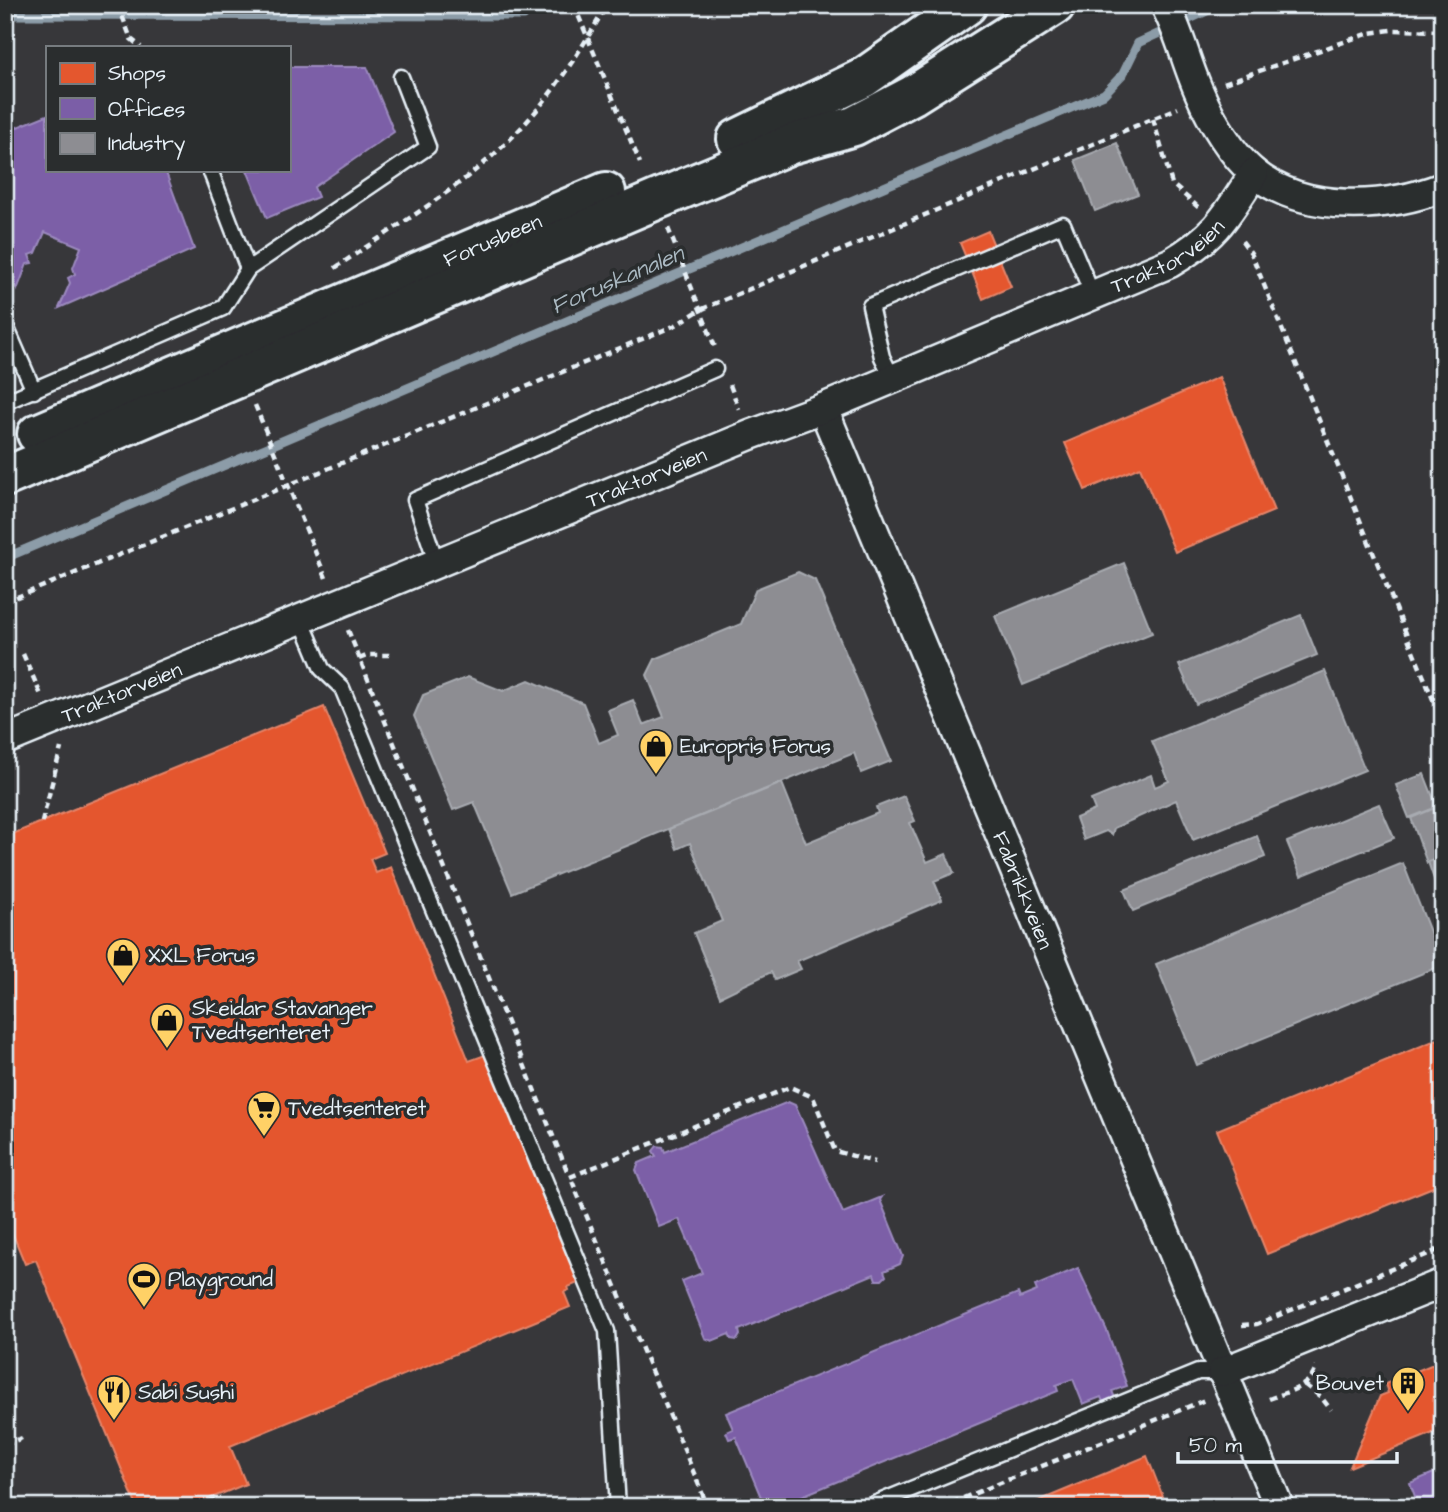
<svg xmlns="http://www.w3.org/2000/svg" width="1448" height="1512" font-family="'Architects Daughter',sans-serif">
<rect width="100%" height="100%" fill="#37373a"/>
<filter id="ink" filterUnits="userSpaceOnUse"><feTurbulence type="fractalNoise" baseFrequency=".0143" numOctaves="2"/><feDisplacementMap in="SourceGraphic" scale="14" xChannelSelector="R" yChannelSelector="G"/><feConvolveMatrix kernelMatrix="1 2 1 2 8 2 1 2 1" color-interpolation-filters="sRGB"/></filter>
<g filter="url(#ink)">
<g fill="#e4572e" stroke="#e5856b" stroke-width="2">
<polygon points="988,231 1011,287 983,299 960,243"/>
<polygon points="1219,377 1274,511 1175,552 1140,467 1085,490 1065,443"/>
<polygon points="324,707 385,853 370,859 376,873 391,867 469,1061 488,1054 583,1281 568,1287 569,1290 564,1292 570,1307 230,1446 246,1484 189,1507 137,1507 36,1260 25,1264 5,1215 5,837"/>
<polygon points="1443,1037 1443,1183 1267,1254 1217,1130"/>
<polygon points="1443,1360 1443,1429 1350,1467 1380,1396 1388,1393 1385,1384"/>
<polygon points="1147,1456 1167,1507 1024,1507"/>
</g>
<g fill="#7b5ea7" stroke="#9c8abf" stroke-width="2">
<polygon points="289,67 367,67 394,132 314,187 318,197 267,218 247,170 289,170"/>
<polygon points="47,115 47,170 165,170 194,249 59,308 70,283 68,278 75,274 73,268 81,247 45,232 36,253 29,255 32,263 27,264 17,290 5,261 5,132"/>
<polygon points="788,1102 795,1105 843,1213 882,1197 880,1200 903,1256 900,1264 884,1271 886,1276 882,1280 876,1280 874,1274 739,1330 740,1335 737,1340 731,1339 729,1334 712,1341 705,1338 682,1281 702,1273 679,1219 659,1227 636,1170 639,1163 656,1156 653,1151 657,1146 663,1147 665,1152"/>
<polygon points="1078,1268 1107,1331 1127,1386 1112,1391 1115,1398 1103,1402 1101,1397 1083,1404 1073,1379 1056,1385 1058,1391 775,1507 765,1507 736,1437 729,1439 726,1432 733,1429 726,1413 1018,1293 1020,1298 1037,1291 1035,1286"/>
<polygon points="1443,1469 1443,1507 1419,1507 1410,1483"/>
</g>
<g fill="#8d8d92" stroke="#a8abb1" stroke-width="2">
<polygon points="1117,143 1138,194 1095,211 1075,160"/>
<polygon points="1124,563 1152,633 1023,685 995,616"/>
<polygon points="798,572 815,580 891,761 861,773 854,753 512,893 474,802 453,810 414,716 423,695 468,677 503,691 529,680 583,703 599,743 618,735 608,710 633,700 643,725 664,717 647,675 655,659 741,624 756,589"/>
<polygon points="1301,615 1317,655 1196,704 1179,665"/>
<polygon points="1325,671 1365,770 1193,840 1176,800 1114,828 1112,835 1106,831 1084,840 1076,818 1095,810 1091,800 1151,775 1155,787 1169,781 1152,741"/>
<polygon points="1424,774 1437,807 1409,818 1396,785"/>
<polygon points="782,783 806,843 878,813 876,807 904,796 915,821 910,823 927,862 946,854 954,873 934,881 942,900 797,961 801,969 775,980 771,972 720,997 694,933 722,921 690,843 677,849 669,829"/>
<polygon points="1379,804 1394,838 1301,876 1287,842"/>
<polygon points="1435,808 1443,823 1443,856 1427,863 1411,818"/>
<polygon points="1257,836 1265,857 1133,911 1124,890"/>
<polygon points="1443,856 1443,905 1428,862"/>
<polygon points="1403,863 1443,965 1197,1065 1156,964"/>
</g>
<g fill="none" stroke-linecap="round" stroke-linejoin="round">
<g stroke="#8c9ca8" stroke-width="9">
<polyline points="5,15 524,16"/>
<polyline points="5,558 1104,94 1123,74 1138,43 1220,5"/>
</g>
<defs>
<g id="lane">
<polyline points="210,170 248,269"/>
<polyline points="5,324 34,391"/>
<polyline points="892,377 882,357 870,306 1063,224 1093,296"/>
<polyline points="5,402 223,308 248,269 428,147 401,77"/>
<polyline points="437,564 415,500 715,369"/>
<polyline points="301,619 322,669 342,688 607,1331 618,1507"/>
<polyline points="867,1507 1198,1372 1222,1372"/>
</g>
<g id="street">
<path d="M1165,5C1180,33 1187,66 1200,94C1211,120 1232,155 1254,173C1305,214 1386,209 1443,187"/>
<path id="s1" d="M823,408L1279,1507"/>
<path id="s2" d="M5,740L750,435L823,408L1170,263C1216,236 1226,217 1254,173"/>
<polyline points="1222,1372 1443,1283"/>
</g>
<g id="secondary">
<polyline points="737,139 863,78 967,5"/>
<path id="s3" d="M37,434L606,192"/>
<polyline points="5,477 656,200 791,144 854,126 913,95 1055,5"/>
</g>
</defs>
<use href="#lane" stroke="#e8f1f8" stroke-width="19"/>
<use href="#street" stroke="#e8f1f8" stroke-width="33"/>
<use href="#secondary" stroke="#e8f1f8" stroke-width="44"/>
<g stroke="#e8f1f8" stroke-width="4.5" stroke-dasharray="7 5" stroke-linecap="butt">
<polyline points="118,5 131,39 141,47"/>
<polyline points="574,5 640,163"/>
<polyline points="1224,83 1370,33 1391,30 1443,31"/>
<polyline points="1153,119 1172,184 1199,208"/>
<polyline points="668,228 715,347"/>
<polyline points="1242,241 1251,253 1443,724"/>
<path d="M335,268C397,225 466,186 518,131C554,94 581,49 607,5"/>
<polyline points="730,385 739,409"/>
<polyline points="255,405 326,578"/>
<polyline points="5,602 676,325 700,310 1178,108"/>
<polyline points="348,630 568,1173"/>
<polyline points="23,654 41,695"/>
<polyline points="359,659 369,655 391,655"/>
<polyline points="42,822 61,748"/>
<polyline points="570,1177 790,1087 813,1097 835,1151 875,1162"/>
<polyline points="572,1181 708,1507"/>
<polyline points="1242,1325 1257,1324 1443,1248"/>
<polyline points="1305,1385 1321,1397 1331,1410"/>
<path d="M1269,1399C1286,1392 1313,1387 1316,1366"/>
<polyline points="5,1445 22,1438"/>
<polyline points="212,1497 216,1507"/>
<polyline points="941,1507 1205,1400"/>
</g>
<use href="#lane" stroke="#2a2d2e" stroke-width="14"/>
<use href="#street" stroke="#2a2d2e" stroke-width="28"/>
<use href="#secondary" stroke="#2a2d2e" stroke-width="38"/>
</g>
</g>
<defs>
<symbol id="shop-pin" viewBox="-11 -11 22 30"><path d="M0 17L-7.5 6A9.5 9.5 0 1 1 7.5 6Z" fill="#ffd166" stroke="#2a2d2e"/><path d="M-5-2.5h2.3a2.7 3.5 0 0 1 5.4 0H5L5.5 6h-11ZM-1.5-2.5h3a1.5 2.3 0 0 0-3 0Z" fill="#111"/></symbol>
<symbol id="supermarket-pin" viewBox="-11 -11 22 30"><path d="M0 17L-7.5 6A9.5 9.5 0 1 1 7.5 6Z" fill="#ffd166" stroke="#2a2d2e"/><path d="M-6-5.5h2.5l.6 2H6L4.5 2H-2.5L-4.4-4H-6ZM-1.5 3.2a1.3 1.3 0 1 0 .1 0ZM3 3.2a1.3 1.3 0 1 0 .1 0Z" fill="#111"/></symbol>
<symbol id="stadium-pin" viewBox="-11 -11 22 30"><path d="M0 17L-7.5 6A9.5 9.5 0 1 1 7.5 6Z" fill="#ffd166" stroke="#2a2d2e"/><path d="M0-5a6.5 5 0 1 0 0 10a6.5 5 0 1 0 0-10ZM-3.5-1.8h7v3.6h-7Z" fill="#111"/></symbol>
<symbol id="building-pin" viewBox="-11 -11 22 30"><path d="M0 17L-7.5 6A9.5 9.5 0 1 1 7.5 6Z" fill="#ffd166" stroke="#2a2d2e"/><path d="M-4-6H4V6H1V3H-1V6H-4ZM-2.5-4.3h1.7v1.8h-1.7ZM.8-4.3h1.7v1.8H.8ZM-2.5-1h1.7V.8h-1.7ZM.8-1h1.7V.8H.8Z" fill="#111"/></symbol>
<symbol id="restaurant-pin" viewBox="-11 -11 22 30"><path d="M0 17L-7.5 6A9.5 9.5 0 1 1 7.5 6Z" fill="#ffd166" stroke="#2a2d2e"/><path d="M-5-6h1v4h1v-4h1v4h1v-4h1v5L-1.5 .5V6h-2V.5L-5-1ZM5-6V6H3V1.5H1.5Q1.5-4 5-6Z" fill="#111"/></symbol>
</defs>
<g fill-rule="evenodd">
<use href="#shop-pin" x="637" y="727" width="38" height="52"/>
<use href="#shop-pin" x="104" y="936" width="38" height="52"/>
<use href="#shop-pin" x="148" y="1001" width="38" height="52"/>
<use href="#supermarket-pin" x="245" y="1089" width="38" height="52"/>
<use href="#stadium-pin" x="125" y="1260" width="38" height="52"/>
<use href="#building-pin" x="1389" y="1364" width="38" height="52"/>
<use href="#restaurant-pin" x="95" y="1373" width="38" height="52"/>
</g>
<g text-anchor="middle" stroke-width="7" stroke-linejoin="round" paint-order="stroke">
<g font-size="21" fill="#e8f1f8" stroke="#2a2d2e">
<text dy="7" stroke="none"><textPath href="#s3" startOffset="495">Forusbeen</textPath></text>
<text dy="7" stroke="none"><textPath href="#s2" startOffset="1260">Traktorveien</textPath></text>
<text dy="7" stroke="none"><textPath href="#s2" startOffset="693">Traktorveien</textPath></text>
<text dy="7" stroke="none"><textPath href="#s2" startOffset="126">Traktorveien</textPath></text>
<text dy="7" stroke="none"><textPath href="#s1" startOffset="522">Fabrikkveien</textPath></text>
</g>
<g font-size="21" fill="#e8f1f8" stroke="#2a2d2e" text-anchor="start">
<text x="680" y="753">Europris Forus</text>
<text x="148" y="962">XXL Forus</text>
<text x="192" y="1015">Skeidar Stavanger<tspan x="192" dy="24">Tvedtsenteret</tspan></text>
<text x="288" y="1115">Tvedtsenteret</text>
<text x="168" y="1286">Playground</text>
<text x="1384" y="1390" text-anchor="end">Bouvet</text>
<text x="138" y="1399">Sabi Sushi</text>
</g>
<g font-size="23" font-style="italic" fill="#aab9c2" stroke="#2a2d2e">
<text transform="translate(617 279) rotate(-23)" y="8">Foruskanalen</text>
</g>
</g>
<rect width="1448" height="1512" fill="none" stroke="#2a2d2e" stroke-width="28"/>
<rect x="14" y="14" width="1420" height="1484" fill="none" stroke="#e8f1f8" stroke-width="2.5" filter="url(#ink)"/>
<rect x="46" y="46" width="245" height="126" fill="#2a2d2e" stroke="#767b7f" stroke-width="2"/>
<rect x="60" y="63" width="35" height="21" fill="#e4572e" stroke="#767b7f" stroke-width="2"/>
<text x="108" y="80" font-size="21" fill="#e8f1f8">Shops</text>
<rect x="60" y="98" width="35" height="21" fill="#7b5ea7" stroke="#767b7f" stroke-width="2"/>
<text x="108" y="116" font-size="21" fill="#e8f1f8">Offices</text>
<rect x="60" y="133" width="35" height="21" fill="#8d8d92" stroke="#767b7f" stroke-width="2"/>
<text x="108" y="150" font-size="21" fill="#e8f1f8">Industry</text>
<path d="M1178 1452v10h219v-10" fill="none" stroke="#e8f1f8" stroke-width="3.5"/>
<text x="1189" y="1452" font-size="21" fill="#e8f1f8" stroke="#2a2d2e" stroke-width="5" paint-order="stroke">50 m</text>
</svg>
